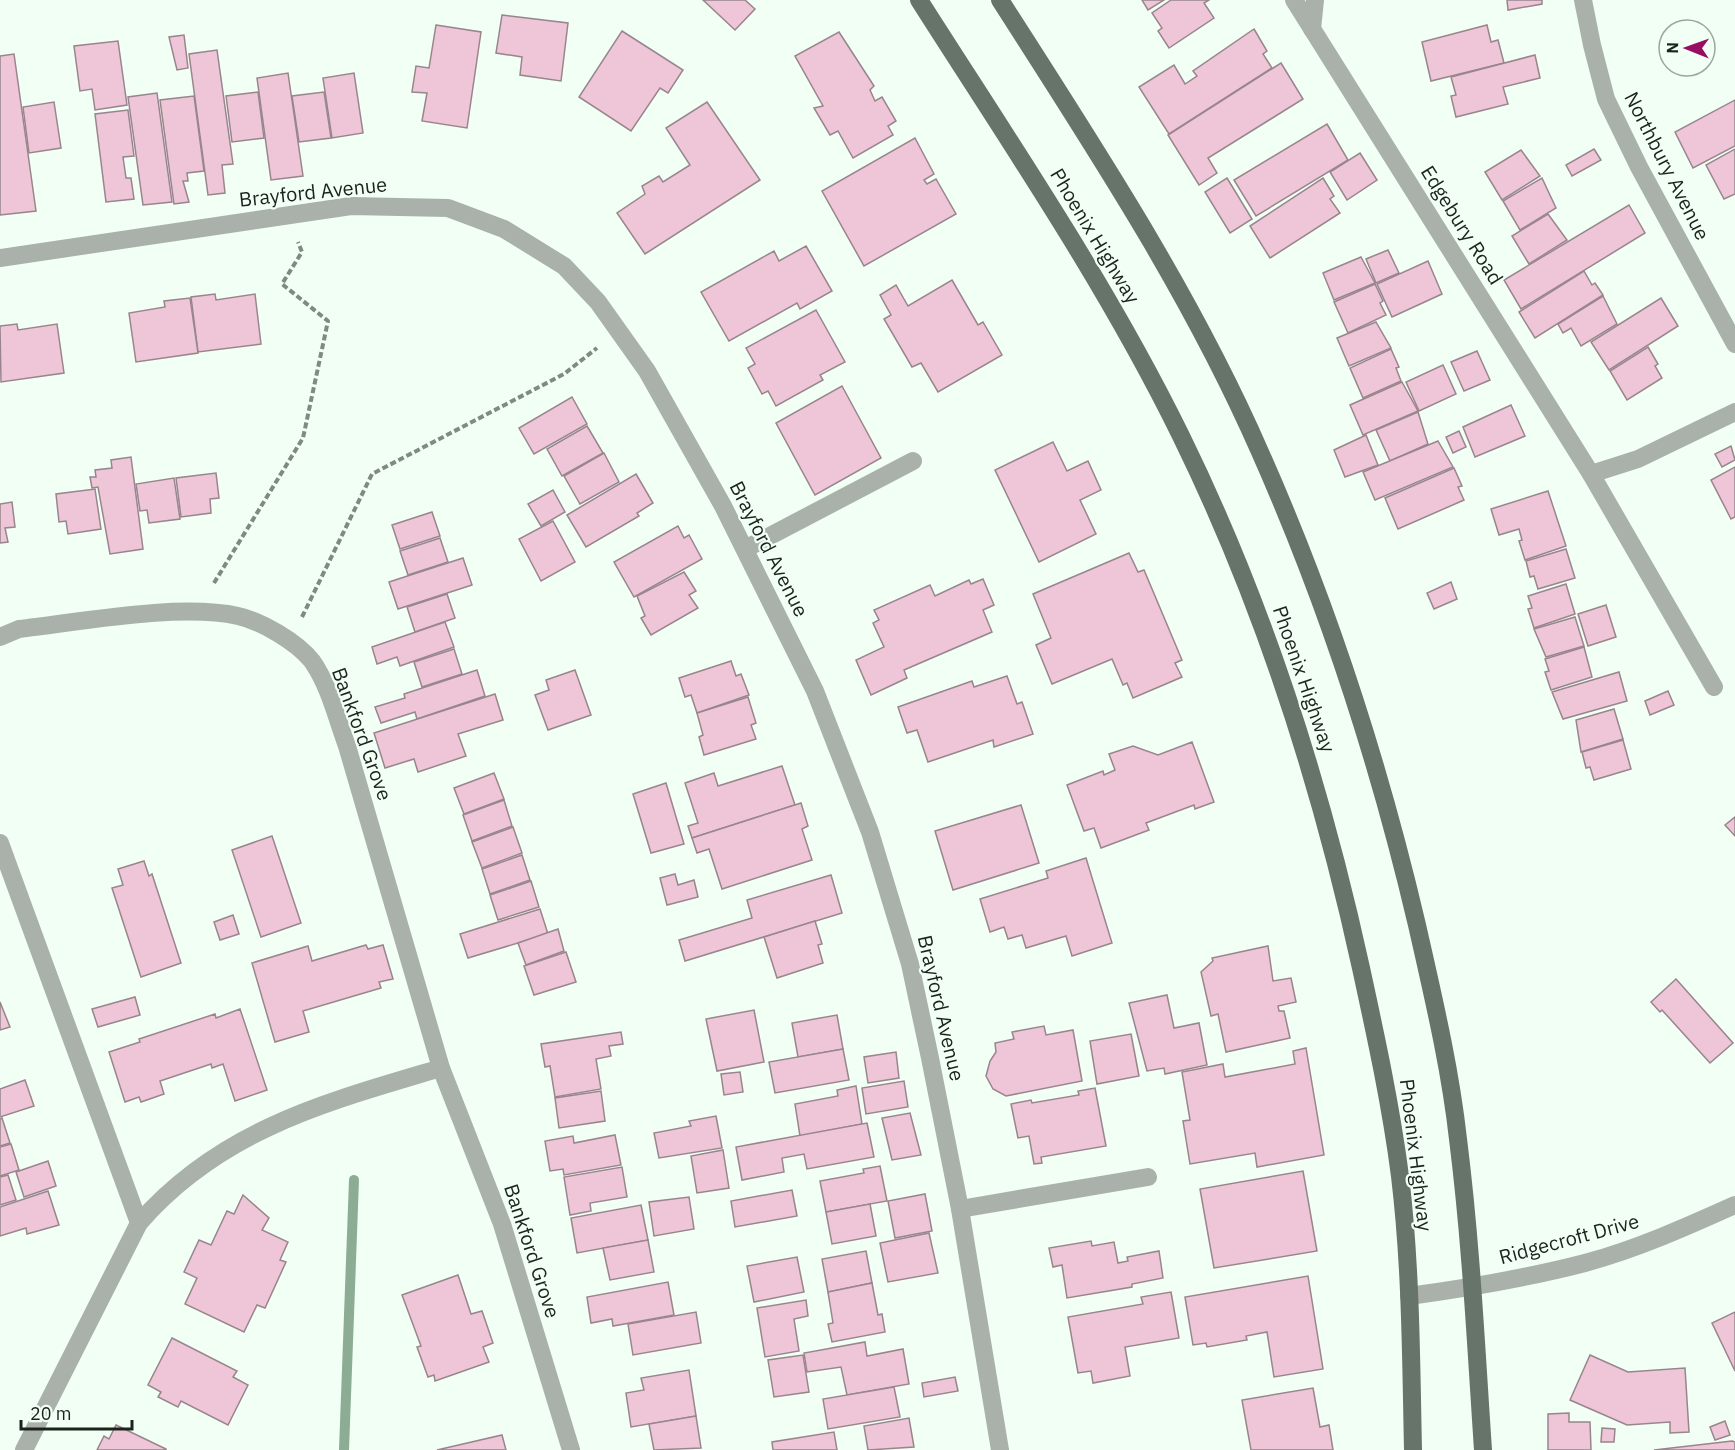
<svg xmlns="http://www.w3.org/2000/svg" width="1735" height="1450" font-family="'IBM Plex Sans',sans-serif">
<rect width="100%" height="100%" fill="#f1fff4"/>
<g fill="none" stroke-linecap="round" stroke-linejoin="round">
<polyline stroke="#8cad94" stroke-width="10" points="344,1450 354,1180"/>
</g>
<g fill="#efc6d7" stroke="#98858d" stroke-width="1.5">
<polygon points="703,0 745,0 755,9 735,30"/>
<polygon points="1142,0 1164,0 1148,10"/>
<polygon points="1171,0 1209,0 1204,3 1214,18 1169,48 1158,31 1162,28 1152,13"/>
<polygon points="1507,0 1542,0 1542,4 1508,10"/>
<polygon points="502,15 568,23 561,81 520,75 522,57 496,53"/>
<polygon points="436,25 481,32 467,128 422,121 427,93 412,92 416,66 429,68"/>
<polygon points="1487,25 1491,42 1498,40 1504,63 1431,81 1422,42"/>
<polygon points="1254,29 1267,51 1263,54 1272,68 1169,134 1139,87 1174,65 1185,84 1197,76 1193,71"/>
<polygon points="622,31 683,70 668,93 660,88 631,131 579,97"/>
<polygon points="839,32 874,86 870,90 875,101 882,97 896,121 888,126 893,135 853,158 838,131 830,135 814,108 823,106 795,56"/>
<polygon points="184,35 188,68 177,70 169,37"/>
<polygon points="118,41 127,105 95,110 92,89 80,91 74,46"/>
<polygon points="217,50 233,164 222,165 225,193 208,195 189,54"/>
<polygon points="14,54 36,211 0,215 0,56"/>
<polygon points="1535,55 1540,78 1503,87 1508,104 1456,117 1451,96 1456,95 1451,77"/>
<polygon points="1281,63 1303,99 1208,158 1217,173 1199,185 1168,135"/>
<polygon points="288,73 303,176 271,180 257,78"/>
<polygon points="354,73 363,133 332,138 323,78"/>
<polygon points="258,92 264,138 232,142 226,96"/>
<polygon points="324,92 331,138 299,142 292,96"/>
<polygon points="157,93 172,202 143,205 128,97"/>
<polygon points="194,96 204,171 187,173 188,181 183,181 189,202 174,204 160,100"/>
<polygon points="1735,100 1735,146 1693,168 1675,132"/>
<polygon points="54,102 61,148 29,153 23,107"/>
<polygon points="707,102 760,180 645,254 617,213 645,194 642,186 659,176 663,182 690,165 666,128"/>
<polygon points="128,110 134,156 123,157 126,178 131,178 134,199 106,202 95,114"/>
<polygon points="1327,124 1348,160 1256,216 1234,180"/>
<polygon points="915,138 934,174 924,180 927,184 936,179 956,214 864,266 822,191"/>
<polygon points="1594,149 1601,160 1572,176 1566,165"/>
<polygon points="1735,149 1735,194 1724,199 1706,165"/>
<polygon points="1521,150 1540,176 1502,200 1485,172"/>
<polygon points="1360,153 1377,180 1347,200 1330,172"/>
<polygon points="1227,178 1252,219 1230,233 1205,192"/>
<polygon points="1323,178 1334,196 1330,199 1340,213 1270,258 1250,226"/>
<polygon points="1542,178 1556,208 1520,230 1503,201"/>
<polygon points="1629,205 1645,233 1521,309 1504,280"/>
<polygon points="1548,214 1567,240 1529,264 1512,236"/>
<polygon points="806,246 832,291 800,309 797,303 729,341 701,292 774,251 779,261"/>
<polygon points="1388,250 1399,273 1376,283 1366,259"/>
<polygon points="1361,257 1375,283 1334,300 1323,273"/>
<polygon points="1428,261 1442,294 1392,317 1377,284"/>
<polygon points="1584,271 1592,285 1595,283 1603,295 1535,338 1519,312"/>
<polygon points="952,280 978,325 983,322 1002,355 938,392 921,363 912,367 884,319 891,315 880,295 896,285 908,306"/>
<polygon points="1375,284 1383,301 1380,303 1386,315 1348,333 1334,302"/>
<polygon points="215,294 216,300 255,294 261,344 198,352 191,297"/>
<polygon points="1603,296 1617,324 1581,346 1571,328 1563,333 1558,324"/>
<polygon points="190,298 198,353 136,362 129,313 165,307 164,301"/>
<polygon points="1661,298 1678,326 1609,370 1591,342"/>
<polygon points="816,310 845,362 820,375 823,380 776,406 768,391 762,394 748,368 755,364 746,348"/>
<polygon points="1376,322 1391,348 1349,366 1337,338"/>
<polygon points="17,324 18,330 57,324 64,373 1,382 0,326"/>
<polygon points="1648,347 1658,364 1655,366 1662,378 1627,400 1610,371"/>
<polygon points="1391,349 1399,367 1396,368 1401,381 1363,398 1350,368"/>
<polygon points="1477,351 1490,380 1464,391 1451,362"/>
<polygon points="1443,365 1456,394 1419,411 1406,382"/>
<polygon points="1402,382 1418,411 1363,435 1350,405"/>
<polygon points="842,386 881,458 815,495 776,423"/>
<polygon points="572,397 587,424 534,454 519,428"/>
<polygon points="1511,405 1525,436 1475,457 1463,427"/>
<polygon points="1418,412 1428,444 1390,461 1376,430"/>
<polygon points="587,426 603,453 562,476 547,449"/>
<polygon points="1459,431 1466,447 1453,453 1446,437"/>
<polygon points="1366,435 1378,465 1345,477 1334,450"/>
<polygon points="1438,441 1453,467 1375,500 1363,472"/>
<polygon points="1053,442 1067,471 1088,461 1101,490 1080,500 1096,534 1039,562 995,470"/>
<polygon points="1731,446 1735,460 1722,467 1715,454"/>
<polygon points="604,453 619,482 580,504 564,476"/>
<polygon points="131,457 143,549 110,554 98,487 92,488 90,477 96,477 95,470 112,468 111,460"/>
<polygon points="1735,467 1735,517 1731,519 1711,480"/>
<polygon points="1454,468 1462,486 1458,487 1464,500 1398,529 1385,498"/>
<polygon points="216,473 219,498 210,499 211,513 181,517 176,478"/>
<polygon points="636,474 653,503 637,513 639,516 586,547 567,515"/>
<polygon points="174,478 180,519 149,523 147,510 140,511 136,484"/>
<polygon points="95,489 101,529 68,534 66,521 59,522 56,494"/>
<polygon points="553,490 565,512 541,526 528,504"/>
<polygon points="1548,491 1566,546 1525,560 1519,541 1522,540 1519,529 1499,535 1491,509"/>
<polygon points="12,502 15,527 5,528 8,542 0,543 0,504"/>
<polygon points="432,512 440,536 400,549 392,525"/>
<polygon points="553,521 575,562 541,581 519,539"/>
<polygon points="678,526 684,538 689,535 702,559 634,597 614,562"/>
<polygon points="440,538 448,562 408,575 400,551"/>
<polygon points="1566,549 1575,578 1538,589 1534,576 1530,577 1526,561"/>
<polygon points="1129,553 1138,572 1144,570 1182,660 1175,663 1182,677 1133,698 1127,683 1123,685 1112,659 1052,684 1036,645 1051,638 1033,594"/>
<polygon points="463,558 472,585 398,609 389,582"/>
<polygon points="684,572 696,591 689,595 698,608 651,635 641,618 645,616 637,596"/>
<polygon points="983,579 994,605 983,610 992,632 904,670 907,678 871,695 856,660 884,647 873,623 879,620 874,610 930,585 935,596 969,580 971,584"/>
<polygon points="1451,582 1457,599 1434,609 1427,593"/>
<polygon points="1566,584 1575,614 1534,628 1528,609 1532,608 1528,596"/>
<polygon points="447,594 455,618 415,632 407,607"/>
<polygon points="1606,605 1616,637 1588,646 1578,614"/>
<polygon points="1575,617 1584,646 1546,657 1534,629"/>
<polygon points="445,622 454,647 400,666 397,657 377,664 372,647"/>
<polygon points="1584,647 1592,677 1551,690 1545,672 1549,671 1545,659"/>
<polygon points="454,649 462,674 422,687 414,662"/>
<polygon points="731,661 736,676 741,674 749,695 697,713 691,695 685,697 679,678"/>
<polygon points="477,670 485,696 417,719 415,712 381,723 375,707 405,698 404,694"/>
<polygon points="575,670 591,715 548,730 535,695 549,690 546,680"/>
<polygon points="1619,672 1627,701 1563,719 1552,692"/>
<polygon points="1007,676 1017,704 1022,702 1033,734 994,747 993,740 928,762 917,730 907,733 898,707 972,681 974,687"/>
<polygon points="1668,691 1674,705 1650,715 1645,701"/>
<polygon points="495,694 503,720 458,734 466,756 418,772 414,759 385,768 374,733"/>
<polygon points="748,697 756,723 751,725 756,739 704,755 699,737 703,735 697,713"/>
<polygon points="1614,709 1623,739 1581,752 1576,720"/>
<polygon points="1623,740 1631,769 1594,780 1590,767 1586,768 1582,752"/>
<polygon points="1192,742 1214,802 1195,809 1194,805 1146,823 1149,830 1101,848 1094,828 1084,831 1067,785 1103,771 1104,775 1115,770 1109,754 1133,746 1158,755"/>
<polygon points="782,766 795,805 692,838 688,826 698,823 685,783 714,773 718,786"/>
<polygon points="494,773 504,799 464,814 454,788"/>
<polygon points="666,783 684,844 651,853 633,794"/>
<polygon points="504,800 512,826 472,841 463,815"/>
<polygon points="801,803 808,826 802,829 812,860 722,889 709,849 697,853 692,838"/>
<polygon points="1021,805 1039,863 953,890 935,831"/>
<polygon points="1735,817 1735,836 1725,825"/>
<polygon points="513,827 522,853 482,868 472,842"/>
<polygon points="272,836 301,923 261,937 232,850"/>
<polygon points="522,855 530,880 490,894 482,869"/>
<polygon points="1086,858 1112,943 1072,956 1066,936 1026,948 1022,935 1008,939 1004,927 990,932 980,899 1048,878 1046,871"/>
<polygon points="144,861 149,876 152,874 181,963 141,977 112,888 123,885 118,869"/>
<polygon points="675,874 678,885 694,880 698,897 667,905 660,878"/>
<polygon points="831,875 842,913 685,961 679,940 752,918 747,900"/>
<polygon points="531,881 539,907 498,920 490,895"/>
<polygon points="540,909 548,934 468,958 460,934"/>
<polygon points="233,915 239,934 220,940 214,922"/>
<polygon points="815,921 822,944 818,945 823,963 777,978 764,937"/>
<polygon points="558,929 564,951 526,965 518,943"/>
<polygon points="366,945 368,949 383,945 393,979 379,982 381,988 303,1011 309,1032 275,1042 252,963 308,946 312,961"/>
<polygon points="1268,946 1273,981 1291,978 1296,1002 1278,1006 1279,1011 1284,1011 1290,1038 1226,1052 1218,1014 1211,1016 1201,972 1213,961 1212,958"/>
<polygon points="566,952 576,982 534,995 524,966"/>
<polygon points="1676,979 1733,1043 1710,1063 1662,1010 1660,1012 1651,1002"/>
<polygon points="1167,995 1174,1028 1199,1023 1207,1065 1165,1074 1164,1068 1147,1071 1129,1003"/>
<polygon points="135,997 140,1015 98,1027 92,1009"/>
<polygon points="0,1002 10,1027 0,1030"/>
<polygon points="240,1009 267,1090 235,1101 223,1064 212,1068 211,1064 160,1081 164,1094 141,1102 139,1097 125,1102 109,1052 140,1042 139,1039 215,1014 216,1018"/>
<polygon points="754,1010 764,1062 717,1071 706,1019"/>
<polygon points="837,1015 843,1049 798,1057 792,1023"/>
<polygon points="1044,1026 1046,1035 1073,1030 1082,1081 1006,1096 993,1089 986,1076 990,1061 996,1052 995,1043 1014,1039 1012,1032"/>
<polygon points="621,1032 623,1044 609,1046 611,1056 596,1059 601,1089 555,1097 550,1066 545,1067 541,1044"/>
<polygon points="1131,1034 1139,1076 1097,1084 1090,1041"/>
<polygon points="1306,1048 1324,1155 1257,1167 1255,1153 1190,1164 1183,1121 1190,1120 1182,1072 1223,1064 1225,1077 1295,1064 1293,1051"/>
<polygon points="843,1049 849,1080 775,1093 769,1062"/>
<polygon points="896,1052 899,1078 868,1083 864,1057"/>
<polygon points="740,1072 743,1092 724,1095 721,1074"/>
<polygon points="25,1080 34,1106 0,1117 0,1089"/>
<polygon points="904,1081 908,1107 866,1114 862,1088"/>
<polygon points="856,1086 862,1124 800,1136 795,1104 838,1096 837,1090"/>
<polygon points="1095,1088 1106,1146 1041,1157 1042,1163 1034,1164 1029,1136 1018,1138 1011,1104 1031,1100 1032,1103 1079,1095 1078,1091"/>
<polygon points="601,1091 605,1121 559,1128 555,1098"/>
<polygon points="910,1113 921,1155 892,1160 882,1118"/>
<polygon points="716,1116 722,1148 659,1158 654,1133 691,1126 689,1121"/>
<polygon points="2,1118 10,1143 0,1146 0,1119"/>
<polygon points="867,1123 874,1157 807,1169 804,1154 782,1158 784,1172 742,1180 736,1147"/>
<polygon points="615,1135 621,1165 564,1175 563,1169 550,1171 545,1141 573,1136 574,1143"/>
<polygon points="11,1144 19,1170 0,1176 0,1147"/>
<polygon points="723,1150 729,1188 697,1193 691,1156"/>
<polygon points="48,1161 56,1186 24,1197 16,1172"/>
<polygon points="880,1166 887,1201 826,1212 820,1181 864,1173 863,1169"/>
<polygon points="622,1167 627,1197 590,1203 591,1211 570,1215 564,1177"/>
<polygon points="1303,1171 1317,1251 1214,1268 1200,1189"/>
<polygon points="8,1175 16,1200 0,1205 0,1177"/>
<polygon points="792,1190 797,1216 735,1227 731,1201"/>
<polygon points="48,1191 59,1225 27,1234 26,1228 0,1236 0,1207"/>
<polygon points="925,1194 932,1231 895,1238 888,1201"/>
<polygon points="243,1195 269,1218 262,1230 288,1242 280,1260 286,1262 265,1308 257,1305 244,1332 185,1304 197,1278 184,1272 199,1240 211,1245 227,1211 234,1214"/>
<polygon points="689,1197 694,1229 654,1236 649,1202"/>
<polygon points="870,1204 876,1236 832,1244 826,1212"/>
<polygon points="641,1205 648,1240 577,1253 571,1218"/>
<polygon points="929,1233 938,1273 888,1282 880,1243"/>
<polygon points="648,1240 654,1272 610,1280 603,1248"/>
<polygon points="1091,1241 1092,1246 1114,1242 1118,1263 1128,1261 1127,1257 1159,1251 1163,1278 1132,1284 1132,1287 1067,1298 1062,1265 1053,1267 1049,1248"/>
<polygon points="866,1251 872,1283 828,1292 822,1259"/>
<polygon points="797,1257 804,1292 754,1302 747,1266"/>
<polygon points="458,1275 471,1314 482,1311 493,1343 483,1347 489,1362 435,1381 434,1375 428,1377 417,1347 421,1346 402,1295"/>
<polygon points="1308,1276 1323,1369 1274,1377 1267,1332 1246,1336 1247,1340 1207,1347 1206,1343 1193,1345 1185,1297"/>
<polygon points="668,1282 674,1315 613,1326 612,1319 591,1323 587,1297"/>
<polygon points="872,1283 878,1315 882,1314 885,1332 832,1342 828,1324 833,1323 828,1292"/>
<polygon points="1171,1292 1179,1338 1125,1347 1130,1376 1093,1383 1091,1371 1078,1373 1068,1317 1143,1304 1141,1297"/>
<polygon points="806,1300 808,1316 794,1319 799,1351 765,1357 757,1308"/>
<polygon points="696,1312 701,1343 633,1355 628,1324"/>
<polygon points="1735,1312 1735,1371 1712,1323"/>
<polygon points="172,1338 237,1371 233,1377 248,1385 228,1425 181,1401 178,1407 158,1397 161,1392 148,1385"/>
<polygon points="865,1342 867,1356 903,1349 909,1384 847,1395 841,1367 807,1372 804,1353"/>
<polygon points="803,1355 809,1392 774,1397 768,1360"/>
<polygon points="1590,1355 1628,1372 1685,1368 1689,1432 1670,1433 1670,1422 1627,1425 1570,1400"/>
<polygon points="689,1370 696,1416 631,1427 626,1393 644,1390 641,1378"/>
<polygon points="955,1377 958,1391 924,1397 922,1383"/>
<polygon points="894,1387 900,1417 828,1429 823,1399"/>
<polygon points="1313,1388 1320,1427 1329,1425 1333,1450 1251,1450 1242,1400"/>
<polygon points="1569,1413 1569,1422 1590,1422 1591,1450 1548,1450 1548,1414"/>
<polygon points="696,1416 701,1448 654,1450 649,1424"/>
<polygon points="909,1418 914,1447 868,1450 864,1426"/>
<polygon points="1725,1421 1730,1435 1715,1440 1710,1427"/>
<polygon points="116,1425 166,1449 166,1450 97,1450 104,1436 109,1439"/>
<polygon points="1602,1428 1615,1429 1614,1442 1601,1442"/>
<polygon points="834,1432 837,1450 773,1450 772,1442"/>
<polygon points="502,1435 506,1450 437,1450"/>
<polygon points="1732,1441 1735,1442 1735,1450 1654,1450"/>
</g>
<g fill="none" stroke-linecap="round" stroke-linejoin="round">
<g stroke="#808a82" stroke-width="4" stroke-dasharray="6 3" stroke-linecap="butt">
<polyline points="214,583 303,438 328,321 282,284 302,252 298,242"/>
<polyline points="302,617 372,474 564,374 597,348"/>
</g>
<g stroke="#aab1ab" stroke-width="18">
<polyline points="1294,0 1591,474 1714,687"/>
<polyline points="1583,0 1592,45 1606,99 1639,167 1735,344"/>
<polyline points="1312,29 1315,0"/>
<polyline points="0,258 351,206 448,208 504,229 564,266 598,302 647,371 723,506 815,691 870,832 910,964 930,1058 960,1209 1000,1450"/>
<polyline points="1591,474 1638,459 1735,412"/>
<polyline points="745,549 913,461"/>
<path d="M0,637L19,629C81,622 179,603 238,616C261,621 297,642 312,661C329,685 337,719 347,746L441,1068L502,1224L571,1450"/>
<polyline points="0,843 139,1223 24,1450"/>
<polyline points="960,1209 1148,1177"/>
<path d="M139,1223C221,1129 327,1102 441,1068"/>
<path d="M1409,1296C1468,1288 1527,1278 1585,1263C1637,1249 1686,1227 1735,1205"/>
</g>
<g stroke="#67746a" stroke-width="18">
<path d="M919,0C1010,143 1106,283 1181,436C1264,605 1321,785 1361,968C1376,1037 1391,1106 1400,1176C1411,1267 1411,1359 1413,1450"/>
<path d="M1000,0C1094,147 1190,292 1260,452C1328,605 1379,763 1417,925C1433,996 1450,1067 1458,1139C1471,1242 1476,1346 1483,1450"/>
</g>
</g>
<g text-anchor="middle" stroke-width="4.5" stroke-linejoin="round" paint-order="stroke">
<g font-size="20" fill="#1c221d" stroke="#f1fff4">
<text transform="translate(1667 166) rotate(63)" y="7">Northbury Avenue</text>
<text transform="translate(313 192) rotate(-6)" y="7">Brayford Avenue</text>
<text transform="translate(1462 225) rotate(58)" y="7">Edgebury Road</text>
<text transform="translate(1095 236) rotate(59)" y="7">Phoenix Highway</text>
<text transform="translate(769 549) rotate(63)" y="7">Brayford Avenue</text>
<text transform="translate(1304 679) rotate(71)" y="7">Phoenix Highway</text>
<text transform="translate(362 734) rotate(70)" y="7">Bankford Grove</text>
<text transform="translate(941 1008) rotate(77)" y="7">Brayford Avenue</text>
<text transform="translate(1416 1155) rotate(83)" y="7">Phoenix Highway</text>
<text transform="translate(1569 1239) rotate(-15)" y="7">Ridgecroft Drive</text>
<text transform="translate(532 1251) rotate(72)" y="7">Bankford Grove</text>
</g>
</g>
<g transform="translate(1687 48) rotate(271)"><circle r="28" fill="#f1fff4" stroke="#9ca79e" stroke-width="1.5"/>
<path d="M0-4.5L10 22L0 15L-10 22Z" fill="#980e62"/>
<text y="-9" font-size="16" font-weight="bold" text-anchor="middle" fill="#1c221d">N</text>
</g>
<path d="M21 1420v9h111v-9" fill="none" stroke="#1c221d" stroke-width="3"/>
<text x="30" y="1420" font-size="18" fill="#1c221d" stroke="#f1fff4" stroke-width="4.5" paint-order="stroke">20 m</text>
</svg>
